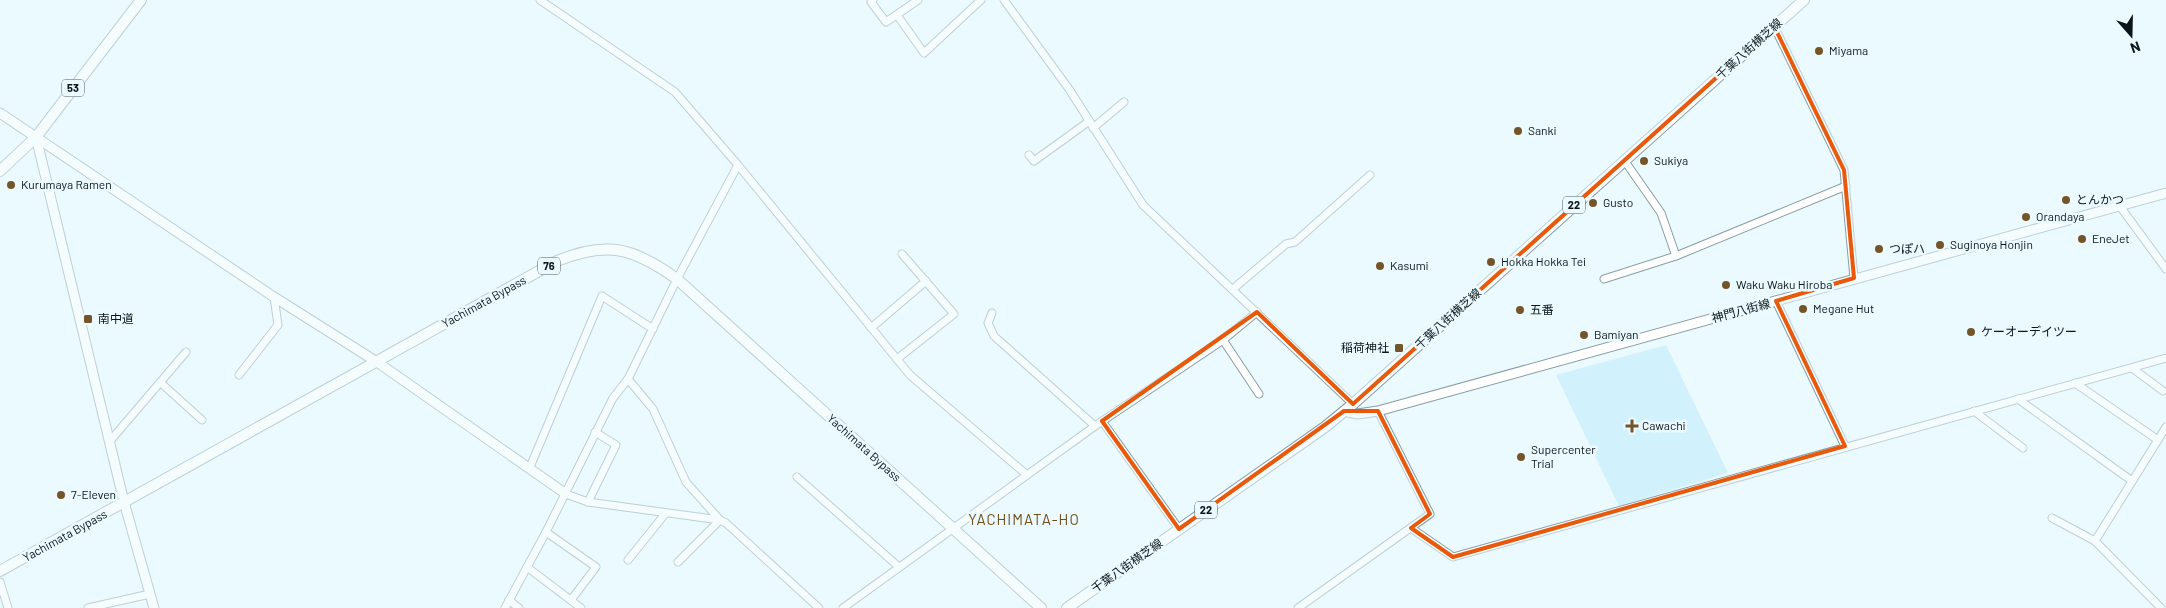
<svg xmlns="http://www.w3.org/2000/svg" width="2166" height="608" font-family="Barlow,'Noto Sans JP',sans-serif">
<rect width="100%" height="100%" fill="#ebfafe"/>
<polygon fill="#d1f2fc" points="1666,345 1728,473 1619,506 1556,375"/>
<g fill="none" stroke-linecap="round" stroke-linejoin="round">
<defs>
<g id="minor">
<polyline points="540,0 675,92 738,165 910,375 1027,475"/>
<polyline points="873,0 871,2 886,22 918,0"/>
<polyline points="1004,0 1069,89 1143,205 1353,404"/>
<polyline points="897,15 924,53 981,0"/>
<polyline points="1774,26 1844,170 1854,278"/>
<polyline points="1093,128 1124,102"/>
<polyline points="1029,155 1034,161 1088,122"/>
<polyline points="1624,160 1661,213 1676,256"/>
<polyline points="2119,205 2166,269"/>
<polyline points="1604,279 1676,256 1846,186"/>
<polyline points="1233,289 1286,244 1295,242 1370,175"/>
<polyline points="1776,301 1845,446"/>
<polyline points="992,313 988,323 994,336 1095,426"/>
<polyline points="871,328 926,281"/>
<polyline points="1223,340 1259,394"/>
<polyline points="897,359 954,314 902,254"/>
<polyline points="2132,368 2163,391"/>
<polyline points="239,375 278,325 274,297"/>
<polyline points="628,379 653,409 686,482 720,520 678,562"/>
<polyline points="161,383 202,420"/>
<polyline points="2075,383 2158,440"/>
<polyline points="2018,399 2132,481"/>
<polyline points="1974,411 2023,448"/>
<polyline points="1102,421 1179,529"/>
<polyline points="110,441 186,352"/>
<polyline points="530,467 602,296 653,329"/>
<polyline points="797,477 899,567"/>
<polyline points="566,494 588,502 720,520 726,523 819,608"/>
<polyline points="588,502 616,445 595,432"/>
<polyline points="2052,518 2095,541"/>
<polyline points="1411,528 1453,557 2166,358"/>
<polyline points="546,532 596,567 571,600"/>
<polyline points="628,560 665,514"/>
<polyline points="527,567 581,608"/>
<polyline points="0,582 8,608"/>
<polyline points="509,600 519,608"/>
<polyline points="88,608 150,594"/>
<polyline points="505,608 546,532 613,398 628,379 677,279 738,165"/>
<polyline points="843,608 1095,426 1223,340 1257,312"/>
<polyline points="1298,608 1430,514 1378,411"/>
<polyline points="2161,608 2095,541 2166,427"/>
</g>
<g id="tertiary">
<polyline points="0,113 274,297 377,362 566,494"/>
<polyline points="36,137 124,502 154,608"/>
</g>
<polyline id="secondary" points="1344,411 1358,414 1378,411 2166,193"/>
<g id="primary">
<polyline points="0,171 36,137 141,0"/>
<path d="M0,571L557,261C607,240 634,248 677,279L1041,608"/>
<polyline points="1067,608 1325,427 1353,404 1804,0"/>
</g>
</defs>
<use href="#minor" stroke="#889ea5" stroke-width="9"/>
<use href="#tertiary" stroke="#889ea5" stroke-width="11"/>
<use href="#secondary" stroke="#889ea5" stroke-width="11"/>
<use href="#primary" stroke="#889ea5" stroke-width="12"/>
<use href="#minor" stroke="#fff" stroke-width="7"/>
<use href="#tertiary" stroke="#fff" stroke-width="9"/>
<use href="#secondary" stroke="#fff" stroke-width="9"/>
<use href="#primary" stroke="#fff" stroke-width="10"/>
</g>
<path d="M0 0H2166V608H0ZM1774,26L1844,170L1854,278L1776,301L1845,446L1453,557L1411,528L1430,514L1378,411H1344L1179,529L1102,421L1257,312L1353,404Z" fill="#ebfafe" fill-opacity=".55" fill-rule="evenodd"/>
<path fill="none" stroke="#e8590c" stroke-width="4" stroke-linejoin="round" d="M1774,26L1844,170L1854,278L1776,301L1845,446L1453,557L1411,528L1430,514L1378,411H1344L1179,529L1102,421L1257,312L1353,404Z"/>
<g fill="#74552a" stroke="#ebfafe" stroke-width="2">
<circle cx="1819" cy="51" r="5"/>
<circle cx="1518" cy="131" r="5"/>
<circle cx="1644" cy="161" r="5"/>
<circle cx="11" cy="185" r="5"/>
<circle cx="2066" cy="200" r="5"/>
<circle cx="1593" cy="203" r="5"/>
<circle cx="2026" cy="217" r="5"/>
<circle cx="2082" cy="239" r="5"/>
<circle cx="1940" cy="245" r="5"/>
<circle cx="1879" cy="249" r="5"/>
<circle cx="1491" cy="262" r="5"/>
<circle cx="1380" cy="266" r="5"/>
<circle cx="1726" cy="285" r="5"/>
<circle cx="1803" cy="309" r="5"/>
<circle cx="1520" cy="310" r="5"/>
<rect x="83" y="314" width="10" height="10" rx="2.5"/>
<circle cx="1971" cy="332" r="5"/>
<circle cx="1584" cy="335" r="5"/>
<rect x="1394" y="343" width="10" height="10" rx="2.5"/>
<path d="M1629.5 418.5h5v5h5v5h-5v5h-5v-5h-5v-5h5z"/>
<circle cx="1521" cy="457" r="5"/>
<circle cx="61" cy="495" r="5"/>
</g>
<g text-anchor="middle" stroke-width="5" stroke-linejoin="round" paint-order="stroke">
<g fill="#ebfafe" stroke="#4f5a5c" stroke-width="1">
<rect x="62" y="79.5" width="22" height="17" rx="4"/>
<rect x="1563" y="196.5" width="22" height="17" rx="4"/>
<rect x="538" y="257.5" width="22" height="17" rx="4"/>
<rect x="1195" y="501.5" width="22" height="17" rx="4"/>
</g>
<g font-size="11" font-weight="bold" fill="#0c1517">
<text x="73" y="92">53</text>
<text x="1574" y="209">22</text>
<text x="549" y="270">76</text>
<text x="1206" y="514">22</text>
</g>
<g font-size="12" fill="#0c1517" stroke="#ebfafe">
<text transform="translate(1749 49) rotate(-42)" y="4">千葉八街横芝線</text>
<text transform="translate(484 302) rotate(-29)" y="4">Yachimata Bypass</text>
<text transform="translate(1741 311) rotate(-15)" y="4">神門八街線</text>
<text transform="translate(1448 319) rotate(-42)" y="4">千葉八街横芝線</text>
<text transform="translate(864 448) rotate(42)" y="4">Yachimata Bypass</text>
<text transform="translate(65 536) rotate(-29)" y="4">Yachimata Bypass</text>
<text transform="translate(1127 566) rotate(-35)" y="4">千葉八街横芝線</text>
</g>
<g font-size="12" fill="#0c1517" stroke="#ebfafe" text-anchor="start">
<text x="1829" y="55">Miyama</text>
<text x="1528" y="135">Sanki</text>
<text x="1654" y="165">Sukiya</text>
<text x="21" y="189">Kurumaya Ramen</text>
<text x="2076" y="204">とんかつ</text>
<text x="1603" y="207">Gusto</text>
<text x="2036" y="221">Orandaya</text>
<text x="2092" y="243">EneJet</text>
<text x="1950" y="249">Suginoya Honjin</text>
<text x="1889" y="253">つぽハ</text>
<text x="1501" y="266">Hokka Hokka Tei</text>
<text x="1390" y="270">Kasumi</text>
<text x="1736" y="289">Waku Waku Hiroba</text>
<text x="1813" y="313">Megane Hut</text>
<text x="1530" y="314">五番</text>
<text x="98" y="323">南中道</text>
<text x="1981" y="336">ケーオーデイツー</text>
<text x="1594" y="339">Bamiyan</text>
<text x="1389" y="352" text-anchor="end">稲荷神社</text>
<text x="1642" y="430">Cawachi</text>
<text x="1531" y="454">Supercenter<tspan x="1531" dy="14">Trial</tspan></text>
<text x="71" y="499">7-Eleven</text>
</g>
<g font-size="15" letter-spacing="1" fill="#6f4d1a" stroke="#ebfafe">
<text x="1024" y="525">YACHIMATA-HO</text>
</g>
</g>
<g transform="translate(2131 35) rotate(160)" stroke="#ebfafe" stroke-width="4" paint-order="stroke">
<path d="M0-4L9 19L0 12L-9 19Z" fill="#0c1517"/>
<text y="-8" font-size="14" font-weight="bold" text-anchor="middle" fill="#0c1517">N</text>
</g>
</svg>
